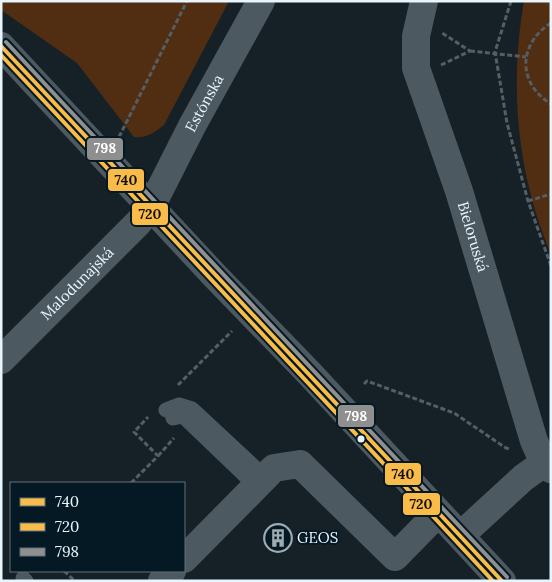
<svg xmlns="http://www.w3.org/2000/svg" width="552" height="582" font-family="Lora,serif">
<rect width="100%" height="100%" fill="#162127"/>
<g fill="#512d11">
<path d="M1,1H229L164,125C154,133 147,138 134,137L77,63L1,10Z"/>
<path d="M524,1H551V254C517,175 509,86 524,1Z"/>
</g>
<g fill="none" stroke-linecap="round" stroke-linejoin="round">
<g stroke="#555e63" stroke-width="3" stroke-dasharray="5 2.5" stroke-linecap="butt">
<polyline points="511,1 495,52 507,123 528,201 551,266"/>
<path d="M551,23C518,44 517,83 551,104"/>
<polyline points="470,51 526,57"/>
<polyline points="441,65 470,51 442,33"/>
<polyline points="119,137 187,1"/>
<polyline points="528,201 551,194"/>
<polyline points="364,384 367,381 454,413 506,448 510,449"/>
<polyline points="178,385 232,331"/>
<polyline points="158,456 174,438"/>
<polyline points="131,483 158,456 134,432 148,417"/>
<polyline points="64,571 75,581"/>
</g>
<g stroke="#4d5960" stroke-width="15">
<polyline points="166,410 179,405 192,409 265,477"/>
<polyline points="173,418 183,416 256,486"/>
<polyline points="23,578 26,581"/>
</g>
<g stroke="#4d5960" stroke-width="28">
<path id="s1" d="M424,1L416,36V68L459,191L534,441L544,463L551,469"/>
<polyline points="1,46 215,276 310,374 502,581"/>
<path id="s2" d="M1,360L138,223L151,207L192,126L261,1"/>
<polyline points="461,535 523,478 544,463"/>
<polyline points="184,559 274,468 300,464 395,557 438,513"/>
<polyline points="162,581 172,571"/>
</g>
<defs>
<path id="bus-1" d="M1,46C168,225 336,402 502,581"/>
<path id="bus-2" d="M1,55C165,231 330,405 493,581"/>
<path id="bus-3" d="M6,42C172,221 340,398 507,577"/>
</defs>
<use href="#bus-1" stroke="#051924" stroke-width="8"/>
<use href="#bus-2" stroke="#051924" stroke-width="8"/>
<use href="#bus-3" stroke="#051924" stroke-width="8"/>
<use href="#bus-1" stroke="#fabc48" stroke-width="4"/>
<use href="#bus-2" stroke="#fabc48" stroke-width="4"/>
<use href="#bus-3" stroke="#8f8f8f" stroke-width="4"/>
</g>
<defs>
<symbol id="building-ring" viewBox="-11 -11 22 22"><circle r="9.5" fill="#051924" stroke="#9eabb2" stroke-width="1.5"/><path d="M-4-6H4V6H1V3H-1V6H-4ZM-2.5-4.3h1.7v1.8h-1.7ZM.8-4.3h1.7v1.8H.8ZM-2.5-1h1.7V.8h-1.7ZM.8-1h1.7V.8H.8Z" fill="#9eabb2"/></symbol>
</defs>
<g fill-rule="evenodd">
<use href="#building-ring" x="262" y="522" width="32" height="32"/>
</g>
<circle fill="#e8f5fd" stroke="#051924" stroke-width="2" cx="361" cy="439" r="4.5"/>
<g text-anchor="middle" stroke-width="4" stroke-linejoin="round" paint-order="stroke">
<g font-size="15" fill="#e8f5fd" stroke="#051924">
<text dy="5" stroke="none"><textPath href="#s2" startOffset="331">Estónska</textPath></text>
<text dy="5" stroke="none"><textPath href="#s1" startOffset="246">Bieloruská</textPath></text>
<text dy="5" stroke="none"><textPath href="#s2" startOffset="108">Malodunajská</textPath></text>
</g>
<g font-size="15" fill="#e8f5fd" stroke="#051924" text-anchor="start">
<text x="297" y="543">GEOS</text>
</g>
</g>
<g stroke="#051924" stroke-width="2">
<rect x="86" y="137" width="38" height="24" rx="5" fill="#8f8f8f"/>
<rect x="107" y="168" width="38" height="24" rx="5" fill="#fabc48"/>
<rect x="131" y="202" width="38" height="24" rx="5" fill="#fabc48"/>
<rect x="337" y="404" width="38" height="24" rx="5" fill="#8f8f8f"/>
<rect x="384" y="462" width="38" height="24" rx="5" fill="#fabc48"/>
<rect x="402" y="492" width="39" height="24" rx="5" fill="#fabc48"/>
</g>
<g font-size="14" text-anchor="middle" font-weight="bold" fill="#fff">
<text x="105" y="153">798</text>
<text x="356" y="421">798</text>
</g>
<g font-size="14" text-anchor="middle" font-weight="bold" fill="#111">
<text x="126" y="185">740</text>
<text x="150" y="219">720</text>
<text x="403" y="479">740</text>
<text x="421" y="509">720</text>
</g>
<rect width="552" height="582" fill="none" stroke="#e8f5fd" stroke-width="5"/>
<rect x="10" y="482" width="175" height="90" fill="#051924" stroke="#60717b"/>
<rect x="20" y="498" width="25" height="8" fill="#fabc48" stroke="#60717b"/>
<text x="55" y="507" font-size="15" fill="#e8f5fd">740</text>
<rect x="20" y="523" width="25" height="8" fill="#fabc48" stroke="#60717b"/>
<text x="55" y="532" font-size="15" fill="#e8f5fd">720</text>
<rect x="20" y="548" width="25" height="8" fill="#8f8f8f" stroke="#60717b"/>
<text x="55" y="557" font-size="15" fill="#e8f5fd">798</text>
</svg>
